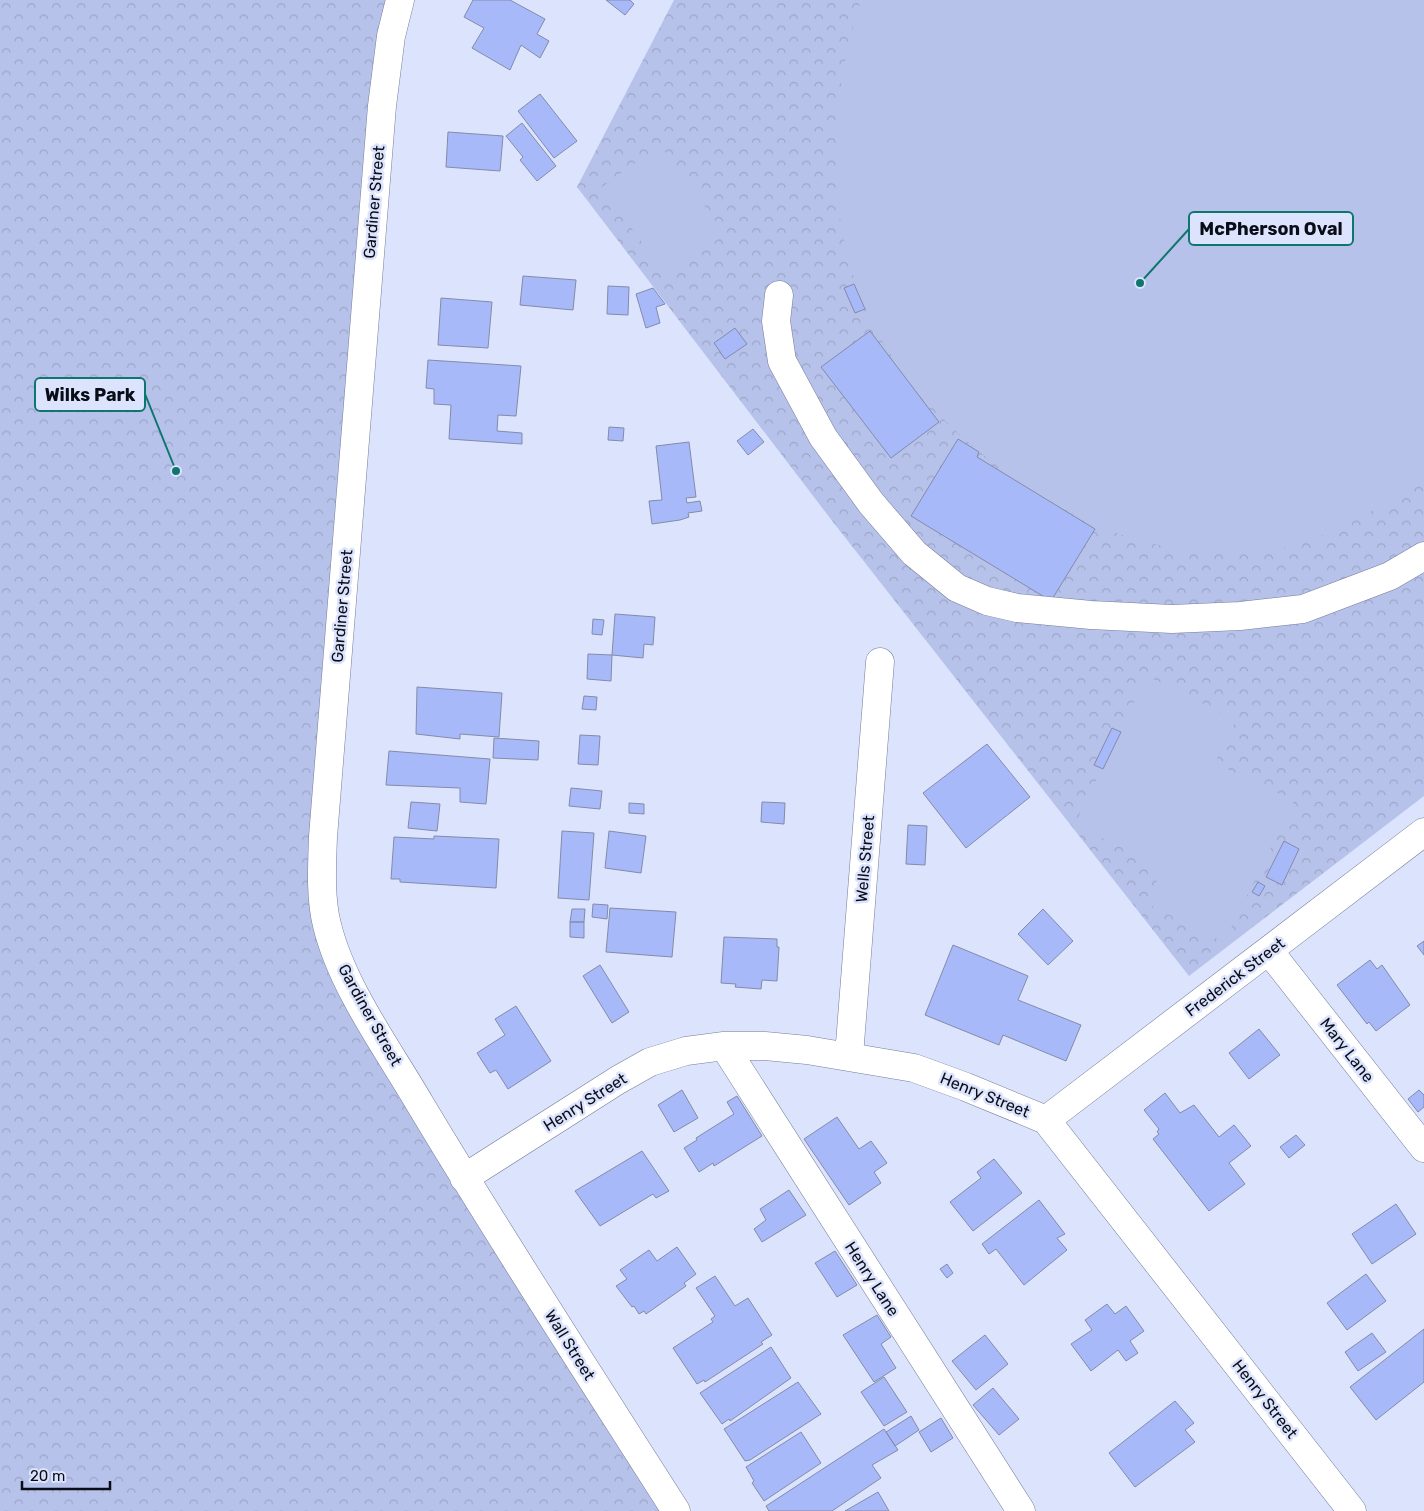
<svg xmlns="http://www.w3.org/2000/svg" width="1424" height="1511" viewBox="0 0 1424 1511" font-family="Rubik,sans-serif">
	<defs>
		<pattern id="park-crowns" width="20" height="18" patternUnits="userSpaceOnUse" patternTransform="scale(1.25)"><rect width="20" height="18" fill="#b7c2ea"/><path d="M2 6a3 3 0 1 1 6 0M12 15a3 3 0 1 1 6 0" fill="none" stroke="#9ca6c8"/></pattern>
	</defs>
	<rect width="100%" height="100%" fill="#dce3fd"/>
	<path fill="url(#park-crowns)" d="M0,0H400L327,925L676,1511H0Z
		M674,0H1424V796L1189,976L833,522L577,187Z"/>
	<path fill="#b7c2ea" d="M861,0H1415L1424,12V475C1377,511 1320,546 1259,551C1210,556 1154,548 1108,530C1007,488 897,397 859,292C824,198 831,94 861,0Z
		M660,145L725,234L667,277L602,187Z
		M1147,676L1236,720L1215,763L1294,801L1224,942L1146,903L1163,868L1075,824Z"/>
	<path fill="#a8b9fa" stroke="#838ba9" d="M473,0H510L545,19L537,34L549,41L540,58L521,45L510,70L472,48L484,28L464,17Z
		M606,0H630L634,4L625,15Z
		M540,94L577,141L554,158L518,111Z
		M522,123L556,166L537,181L520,160L523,157L506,136Z
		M448,132L503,136L500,171L446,167Z
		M523,276L576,280L573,310L520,305Z
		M854,284L865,309L855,313L844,288Z
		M608,286L629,287L628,315L607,314Z
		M653,288L665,304L656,307L660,323L646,328L636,294Z
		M441,298L492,302L488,348L438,345Z
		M735,328L747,344L725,359L714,343Z
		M870,331L939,422L891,458L821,367Z
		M428,360L521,366L516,416L498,415L497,431L522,433V444L449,439L451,405L434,404V389L426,388Z
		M609,427L624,428L623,441L608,440Z
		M753,429L764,442L748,455L737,441Z
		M958,439L979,452L977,457L1095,529L1051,601L911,516Z
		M689,442L696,497L686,498L687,503L700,501L702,511L688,513L689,517L680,520L652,524L649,501L662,500L656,446Z
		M615,614L655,617L653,645L644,644L643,658L612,655Z
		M593,619L604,620L602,635L592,634Z
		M588,654L612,655L611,681L587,679Z
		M417,687L502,693L499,737L460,734V739L416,734Z
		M584,696L597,697L596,710L582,709Z
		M1112,728L1121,732L1103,769L1094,765Z
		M580,735L600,736L598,765L578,764Z
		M494,738L539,741L538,760L493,758Z
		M987,744L1030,797L966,848L923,793Z
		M389,751L490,759L486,804L460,802V788L386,785Z
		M571,788L602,791L600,809L569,806Z
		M411,802L440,804L437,831L408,828Z
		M762,802L785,803L784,824L761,822Z
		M629,803L644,804V814L629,813Z
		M908,825L927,826L925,865L906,864Z
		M562,831L594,833L589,900L558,898Z
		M609,831L646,836L641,873L605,868Z
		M434,836L499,839L496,888L400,882V879H391L394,837L434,839Z
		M1284,841L1299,849L1282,885L1266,877Z
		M1258,882L1265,886L1259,896L1252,892Z
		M593,904L608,905L607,919L592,917Z
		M610,908L676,912L672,957L606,952Z
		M572,909H585L584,922H570Z
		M1043,909L1073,941L1048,965L1018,934Z
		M570,922H584V938L570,937Z
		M724,937L777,939V947H779L777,981L762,980L761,989L735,987L736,984L721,983Z
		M1424,941V955L1417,946Z
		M953,945L1028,976L1018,1000L1081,1025L1066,1061L1003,1035L999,1045L925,1015Z
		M1370,960L1377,969L1382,965L1410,1005L1376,1031L1369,1022L1367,1024L1337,985Z
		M600,965L629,1012L612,1023L583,976Z
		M516,1006L551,1061L508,1089L496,1070L490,1073L477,1053L505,1035L495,1019Z
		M1259,1029L1280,1055L1249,1079L1229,1053Z
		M682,1090L698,1118L674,1132L658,1105Z
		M1419,1090L1424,1095V1107L1418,1112L1408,1099Z
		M1165,1093L1180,1113L1194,1105L1219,1137L1234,1125L1251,1146L1229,1163L1245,1184L1209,1211L1153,1139L1159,1134L1157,1132L1159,1129L1144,1110Z
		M737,1096L762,1136L714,1166L713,1163L699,1172L684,1148L697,1140L696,1138L734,1114L727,1102Z
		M837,1117L859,1149L871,1141L887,1163L874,1172L881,1183L849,1205L804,1139Z
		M1296,1135L1305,1145L1289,1158L1280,1147Z
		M642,1151L669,1191L656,1198L653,1194L600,1226L575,1191Z
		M994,1159L1022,1193L973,1231L950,1202L981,1178L977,1172Z
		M789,1190L806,1215L762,1242L754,1229L766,1220L760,1209Z
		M1039,1200L1065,1234L1057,1238L1067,1250L1024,1285L996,1249L989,1254L982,1244Z
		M1396,1204L1416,1234L1372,1264L1352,1234Z
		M677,1247L696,1274L684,1283L686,1286L646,1314L644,1311L639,1314L634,1306L632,1307L616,1286L627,1279L620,1270L649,1250L657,1261Z
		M835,1251L857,1285L837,1297L815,1263Z
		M947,1264L953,1273L947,1278L940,1269Z
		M1366,1274L1386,1301L1347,1330L1327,1303Z
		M715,1276L735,1306L748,1298L772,1335L761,1342L763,1344L705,1382L704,1380L697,1384L673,1348L713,1322L711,1319L715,1316L696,1288Z
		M1107,1304L1115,1314L1126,1306L1144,1331L1130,1341L1138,1353L1126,1361L1118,1350L1091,1371L1071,1344L1092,1330L1085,1320Z
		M877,1315L891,1337L881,1344L896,1368L874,1382L843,1335Z
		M1424,1329V1382L1376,1420L1350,1387Z
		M1372,1333L1386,1352L1358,1371L1345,1352Z
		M985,1335L1008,1364L976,1390L952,1361Z
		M771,1347L791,1378L730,1421L729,1419L722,1424L700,1393Z
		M884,1377L907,1412L884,1426L861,1392Z
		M798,1382L821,1414L750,1460L745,1461L724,1429Z
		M993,1388L1019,1419L999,1435L973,1405Z
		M1175,1401L1194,1423L1185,1430L1195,1442L1135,1487L1109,1453Z
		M911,1416L919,1430L895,1446L886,1432Z
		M941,1418L953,1438L931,1452L919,1432Z
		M884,1429L898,1450L872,1465L881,1478L832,1511H769L766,1506Z
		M801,1432L821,1463L764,1501L752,1483L754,1481L746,1467Z
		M878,1492L889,1511H845Z"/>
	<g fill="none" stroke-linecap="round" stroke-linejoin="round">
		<defs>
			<path id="minor" d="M400,0L391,36L382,106L323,837C322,866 320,897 327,925C342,987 388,1049 420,1104C502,1241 590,1376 676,1511
				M779,295L776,321L782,361L823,437L871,503L914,553L957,588L987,601L1017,608L1091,615L1172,619L1240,616L1303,609L1390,576L1424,556
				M1269,951L1424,1148
				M724,1046L1021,1511
				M849,1056L880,662
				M1046,1120L1424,832
				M464,1178L618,1080L650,1062L686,1051L724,1046H765L807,1050L914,1068L966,1087L1046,1120L1352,1511"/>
		</defs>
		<use href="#minor" stroke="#757d9a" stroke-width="29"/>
		<use href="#minor" stroke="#fff" stroke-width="28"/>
	</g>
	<g text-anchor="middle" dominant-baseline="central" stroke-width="5" stroke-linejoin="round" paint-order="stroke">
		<g font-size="16" fill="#0a0d17" stroke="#dce3fd">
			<text transform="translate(374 202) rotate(-85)">Gardiner Street</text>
			<text transform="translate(342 606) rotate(-85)">Gardiner Street</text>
			<text transform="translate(865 859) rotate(-85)">Wells Street</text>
			<text transform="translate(1235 977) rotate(-37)">Frederick Street</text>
			<text transform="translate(370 1015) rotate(61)">Gardiner Street</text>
			<text transform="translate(1347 1050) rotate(52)">Mary Lane</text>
			<text transform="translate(985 1095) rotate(22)">Henry Street</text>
			<text transform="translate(585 1102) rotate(-32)">Henry Street</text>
			<text transform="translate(872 1279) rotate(57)">Henry Lane</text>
			<text transform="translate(570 1345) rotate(58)">Wall Street</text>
			<text transform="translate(1265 1399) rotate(52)">Henry Street</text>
		</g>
	</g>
	<path fill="none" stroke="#0f766e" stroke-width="2" d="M1140 283L1189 229M176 471L145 394"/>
	<g fill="#0f766e" stroke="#dce3fd" stroke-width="2">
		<circle cx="1140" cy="283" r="5"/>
		<circle cx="176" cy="471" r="5"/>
	</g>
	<g fill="#dce3fd" stroke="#0f766e" stroke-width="2">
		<rect x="1189" y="212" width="164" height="33" rx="5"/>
		<rect x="35" y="378" width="110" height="33" rx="5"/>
	</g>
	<g font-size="18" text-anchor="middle" font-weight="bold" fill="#0a0d17">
		<text x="1271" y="235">McPherson Oval</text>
		<text x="90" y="401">Wilks Park</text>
	</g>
	<path d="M22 1481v8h88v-8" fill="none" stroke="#0a0d17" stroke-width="2.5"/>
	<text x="30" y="1481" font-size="15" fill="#0a0d17" stroke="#dce3fd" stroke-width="4" paint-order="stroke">20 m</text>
</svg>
